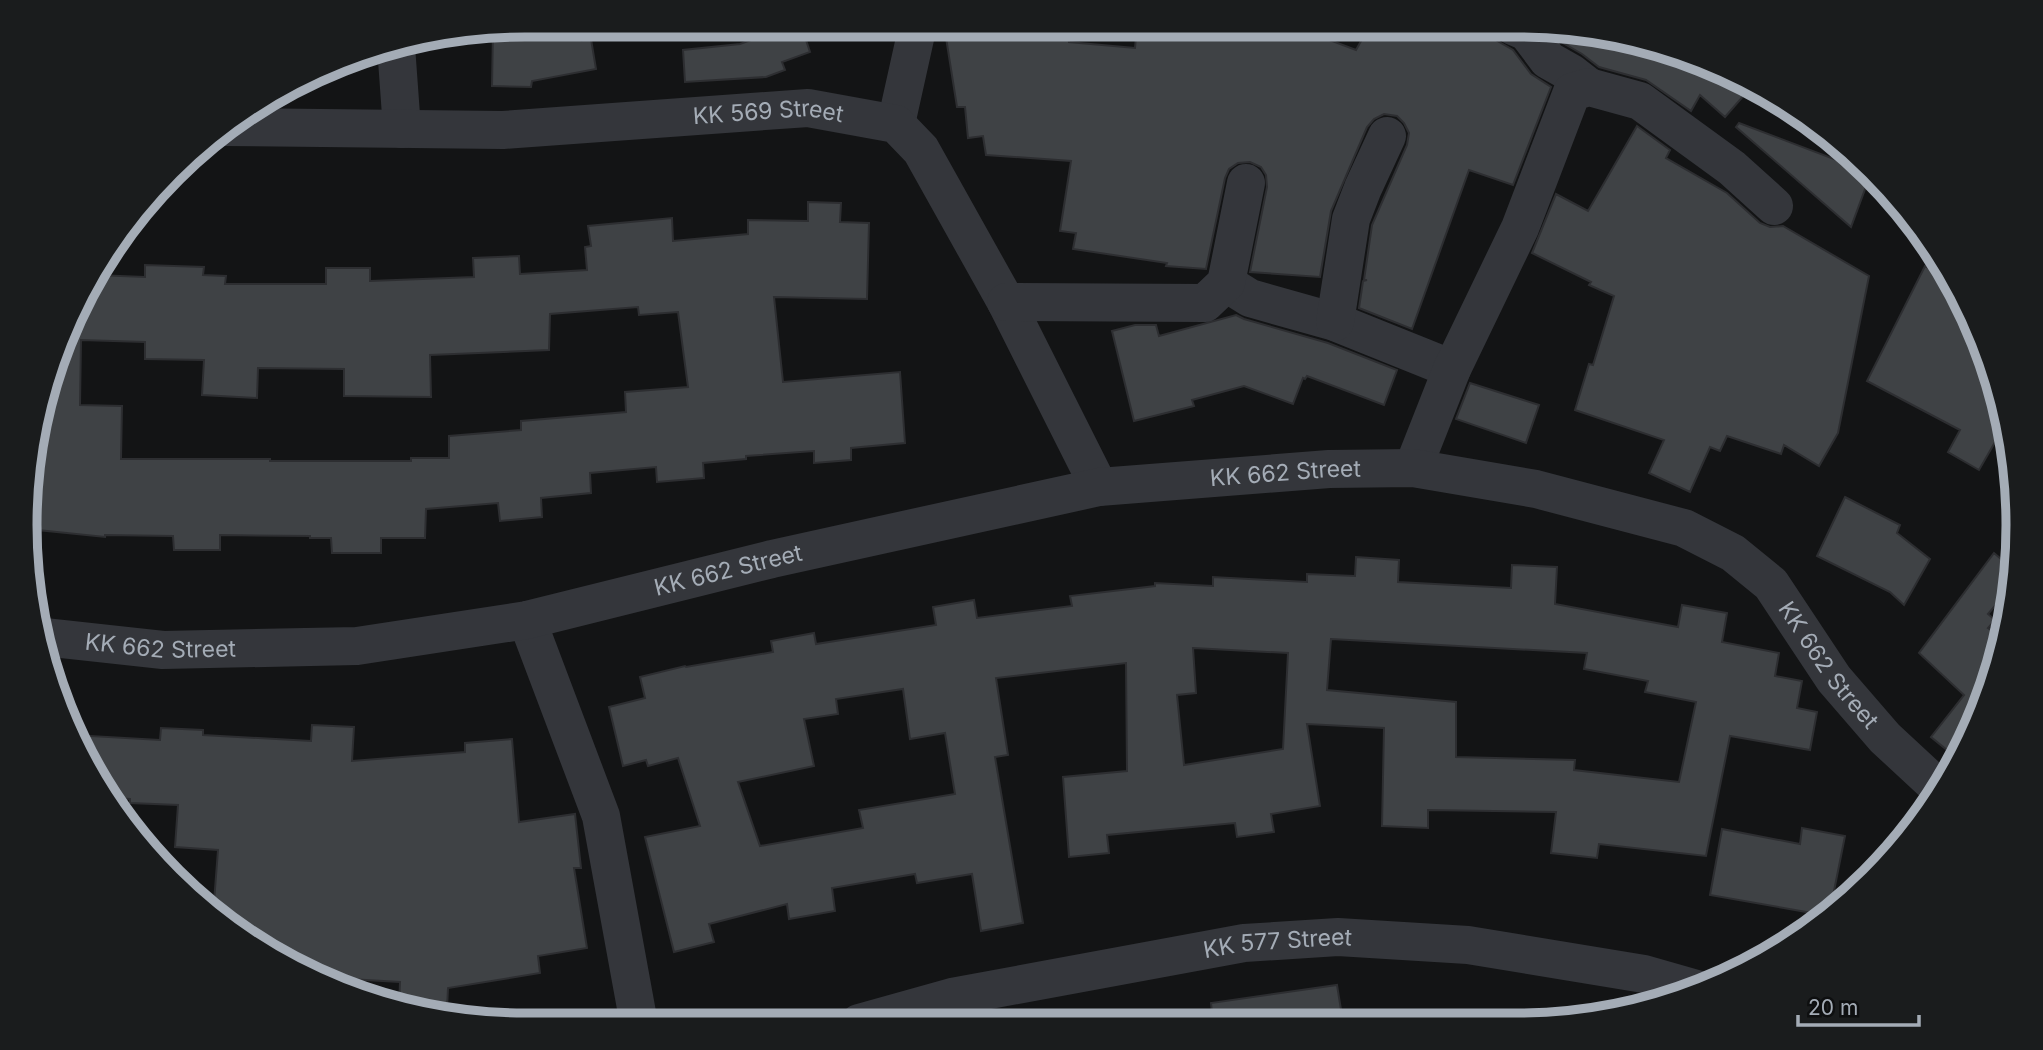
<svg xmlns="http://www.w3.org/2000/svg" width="2043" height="1050" viewBox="0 0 2043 1050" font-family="Inter,sans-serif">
	<rect width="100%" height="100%" fill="#131415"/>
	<path fill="#3f4245" stroke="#2d2e31" stroke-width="2" fill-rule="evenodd" d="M525,24L583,25L582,40L591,39L596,69L532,81L531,87L492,86L493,30Z
		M764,25H801L810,52L782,62L785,70L766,77L685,82L683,50L740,44L762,36Z
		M944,25H1068L1069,42L1135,48L1137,25H1290L1356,50L1370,25H1492L1496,40L1513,50L1531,74L1551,87L1513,185L1469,170L1412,329L1359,308L1363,281L1367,280H1364L1372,225L1407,145L1409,133L1404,123L1397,116L1384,114L1374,119L1367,127L1331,211L1320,277L1250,272L1267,187L1266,175L1261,167L1250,162L1238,163L1229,169L1225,178L1206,269L1166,266L1167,263L1073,249L1076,233L1060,231L1071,161L986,155L983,136L968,138L965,107H957Z
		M1550,26L1642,41L1740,76L1753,85L1725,117L1700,95L1691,111L1646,80L1599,67L1582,54L1563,43Z
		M1739,123L1871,173L1851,227L1736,127Z
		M1637,126L1670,150L1666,158L1727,193L1760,223L1770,227L1783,226L1869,276L1838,433L1819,466L1784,445L1781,454L1727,436L1720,451L1710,447L1690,492L1649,473L1664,440L1575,410L1589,364L1593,365L1614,296L1589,285L1591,282L1532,253L1556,194L1588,211Z
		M808,202L841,203L840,222L869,223L867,299L774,297L783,382L900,372L905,443L851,448V460L814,463V451L746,456V459L703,463L704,478L657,482L656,467L590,473L591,493L541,498L542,517L500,521L498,503L426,509L425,538H381V553H332L331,538H310V536L220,535V550H174L173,536L105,535V537L28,529L41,396L96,275L145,277V265L204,267L203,275L226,276L225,284H326V268H370V281L474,277L473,258L519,256L520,274L587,270L585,247L591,246L588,226L672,218L673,241L748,234V220L808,221ZM638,307L639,315L678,312L688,387L625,392L626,412L521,421V430L449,436V458H411V461H270V459H121L122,406L80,405L81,340L145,342V359L204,360L202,395L257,398L258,368L344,369V396L431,397L430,355L549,350L550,314Z
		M1925,266L1954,281L1992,365L2006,423L1979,470L1948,452L1960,430L1867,381Z
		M1236,315L1244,319L1328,343L1397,370L1384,405L1307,376L1305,379L1303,378L1293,404L1244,386L1192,400L1194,406L1134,421L1112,331L1135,325H1156L1159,336Z
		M1470,383L1539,405L1526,443L1456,419Z
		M1845,497L1900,525L1897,533L1930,559L1904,605L1890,592L1817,556Z
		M1994,553L2015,571L2013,585L1988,614L1995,620L1988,628L2004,639L2001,655L1967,747L1958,759L1931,737L1964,695L1919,653Z
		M1356,557L1399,560L1398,582L1511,588L1512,565L1557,567L1555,604L1678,627L1682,605L1727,613L1722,642L1779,653L1775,676L1802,681L1797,708L1817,712L1810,750L1730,736L1706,856L1599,844L1597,858L1551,853L1556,812L1428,810V828L1382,826L1384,728L1307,724L1320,806L1271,814L1274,832L1237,837L1235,823L1107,835L1109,853L1069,857L1063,777L1127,771L1126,663L996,678L1008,755L995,757L1023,923L981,931L972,874L917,883L915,874L832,888L835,911L789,919L787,904L709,924L714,942L674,952L645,837L700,826L678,758L648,766L646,760L623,766L609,707L645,698L640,677L685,666L686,667L773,652L771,641L814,633L816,644L936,625L933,607L974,600L977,618L1072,606L1070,596L1155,586V583L1213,586V577L1307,582V574L1355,576ZM1331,639L1587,653L1584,669L1648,681L1645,692L1696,702L1679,782L1574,770L1575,760L1456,757V702L1327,690ZM1193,648L1288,653L1283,749L1184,765L1177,695L1196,693ZM903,689L910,739L945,733L955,794L859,810L863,828L760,846L738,782L814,766L804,719L838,714L836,699Z
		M312,725L354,727L352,761L465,752V743L512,739L519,822L575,814L581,868H574L587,948L538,956L540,973L448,988L447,1009L399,1007L400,982L313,977L303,974L221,922L213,915L218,850L175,847L178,805L130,803V799L113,798L74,735L160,740L161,728L203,730V735L311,741Z
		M1802,828L1845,836L1829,916L1710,895L1722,829L1800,844Z
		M1337,985L1343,1022H1213L1211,1003Z"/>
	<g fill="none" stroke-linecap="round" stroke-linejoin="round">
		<g stroke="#34363b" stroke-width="38">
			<path d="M1513,26L1527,32L1548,60L1571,73L1589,87"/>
			<path d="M396,46L402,129"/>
			<path d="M896,124L918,25"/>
			<path id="s1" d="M223,127L503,130L808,108L896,124L921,150L1006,302L1099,487"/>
			<path d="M1226,283L1250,298L1335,322L1452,369"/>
			<path d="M1006,302L1205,303L1226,283L1246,183"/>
			<path d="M1335,322L1351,219L1363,188L1387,136"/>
			<path d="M1413,468L1452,369L1520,228L1572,92L1589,87L1640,101L1732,168L1774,206"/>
			<path d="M527,620L601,816L639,1024"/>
			<path id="s2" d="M44,637L163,650L357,646L527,620L772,559L1099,487L1329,469L1413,468L1536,489L1684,528L1733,553L1771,584L1834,679L1885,738L1939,788"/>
			<path id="s3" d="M859,1023L952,997L1244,943L1338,937L1468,945L1644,974L1700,990"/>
		</g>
	</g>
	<g text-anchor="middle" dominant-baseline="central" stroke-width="5" stroke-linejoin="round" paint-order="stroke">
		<g font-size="23" fill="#a4acb6" stroke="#0e0f10">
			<text stroke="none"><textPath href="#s1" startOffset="546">KK 569 Street</textPath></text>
			<text stroke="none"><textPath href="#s2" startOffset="1260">KK 662 Street</textPath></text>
			<text stroke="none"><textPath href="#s2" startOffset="693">KK 662 Street</textPath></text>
			<text stroke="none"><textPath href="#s2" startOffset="117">KK 662 Street</textPath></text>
			<text stroke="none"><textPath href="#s2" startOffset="1869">KK 662 Street</textPath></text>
			<text stroke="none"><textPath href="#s3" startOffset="427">KK 577 Street</textPath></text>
		</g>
	</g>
	<path d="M0 0H2043V1050H0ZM525 37H1518A488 488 0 0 1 2006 525V525A488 488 0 0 1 1518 1013H525A488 488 0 0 1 37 525V525A488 488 0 0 1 525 37Z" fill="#1a1c1d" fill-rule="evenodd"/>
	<path fill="none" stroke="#a4acb6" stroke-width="9" d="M525 37H1518A488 488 0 0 1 2006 525V525A488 488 0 0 1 1518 1013H525A488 488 0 0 1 37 525V525A488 488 0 0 1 525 37Z"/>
	<path d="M1798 1015v10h121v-10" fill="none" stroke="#a4acb6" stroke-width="3.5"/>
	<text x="1808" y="1015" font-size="21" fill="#a4acb6" stroke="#0e0f10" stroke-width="5" paint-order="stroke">20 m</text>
</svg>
